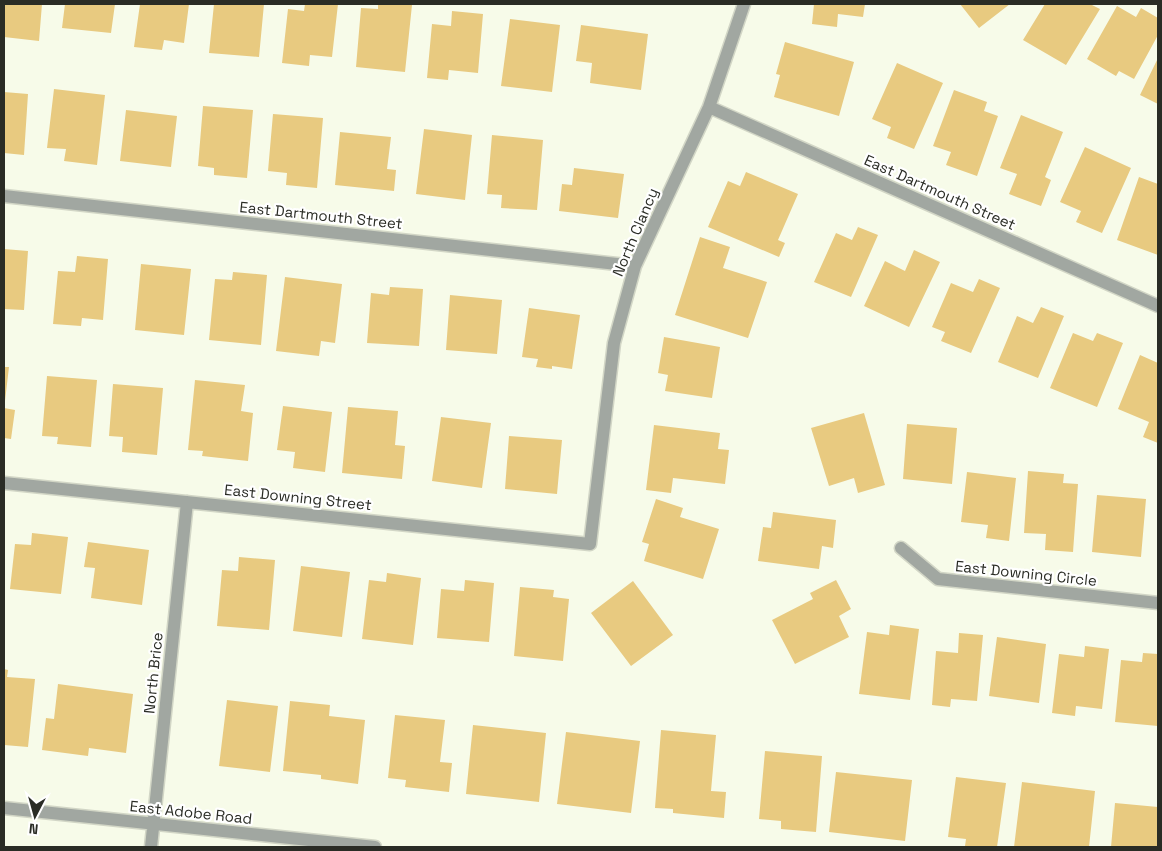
<svg xmlns="http://www.w3.org/2000/svg" width="1162" height="851" viewBox="0 0 1162 851" font-family="'Space Grotesk',sans-serif">
	<rect width="100%" height="100%" fill="#f7fbe9"/>
	<path fill="#e8ca80" d="M4,4H42L39,41L4,37Z
		M65,4H115L111,33L62,28Z
		M140,4H189L184,43L164,40L162,50L134,47Z
		M214,4H264L259,57L209,53Z
		M305,4H338L332,57L310,55L309,66L282,63L288,9L304,11Z
		M378,4L412,5L405,72L356,67L361,8L378,9Z
		M814,4H865L863,17L838,14L837,27L812,24Z
		M960,4H1010L979,28Z
		M1045,4H1090L1100,9L1066,65L1023,40Z
		M1117,6L1136,17L1141,8L1158,18V35L1134,79L1119,71L1116,76L1087,59Z
		M452,11L483,14L478,73L449,70L448,80L427,78L432,24L451,26Z
		M510,19L560,25L552,92L501,86Z
		M581,25L648,34L641,90L590,83L592,63L576,61Z
		M785,42L854,62L839,116L774,97L780,75L776,74Z
		M1158,58V104L1140,95Z
		M897,63L943,83L914,149L887,138L891,127L872,119Z
		M54,89L105,95L97,165L64,161L66,149L47,148Z
		M954,90L987,102L984,111L998,116L977,176L946,165L951,152L933,146Z
		M4,92L28,94L24,155L4,153Z
		M203,106L253,110L247,178L214,175V168L198,166Z
		M126,110L177,116L171,167L120,161Z
		M273,114L323,118L317,188L286,185L287,173L268,171Z
		M1021,115L1063,132L1045,177L1051,180L1041,206L1009,194L1017,174L1000,168Z
		M424,129L472,135L465,200L416,194Z
		M340,132L391,137L387,169L396,170L394,191L335,185Z
		M492,135L543,140L537,210L501,208L502,195L487,194Z
		M1085,147L1131,168L1102,233L1076,222L1081,211L1060,202Z
		M574,168L624,174L618,218L559,211L562,184L572,185Z
		M746,172L798,194L778,240L785,243L779,257L708,227L728,181L740,186Z
		M1139,177L1158,184V255L1117,240Z
		M858,227L878,235L851,297L814,282L836,233L852,240Z
		M700,237L730,247L723,268L767,282L748,338L675,315Z
		M4,249L28,251L24,310L4,309Z
		M914,250L940,262L909,327L864,306L885,261L905,271Z
		M77,256L108,259L103,320L82,318L81,326L53,324L58,271L75,272Z
		M141,264L191,269L184,335L135,330Z
		M233,272L267,275L261,345L209,340L215,279L232,280Z
		M285,277L342,284L335,343L321,341L319,356L276,351Z
		M979,279L1000,288L971,353L941,341L945,332L932,327L951,283L973,292Z
		M390,287L423,289L419,346L367,343L371,293L389,295Z
		M450,295L502,300L497,354L446,350Z
		M1041,307L1064,316L1038,378L998,362L1017,316L1033,323Z
		M529,308L580,315L572,369L552,366V369L536,367L538,359L522,357Z
		M1073,333L1093,341L1097,333L1123,343L1097,407L1050,388Z
		M664,337L720,347L712,398L665,391L668,375L658,373Z
		M1140,355L1158,363V443L1143,437L1149,422L1118,409Z
		M4,367H9L5,401H4Z
		M47,376L97,380L91,447L57,444L58,437L42,436Z
		M195,380L245,385L241,411L253,413L248,461L202,456L203,451L188,450Z
		M113,384L163,388L157,455L122,452L123,437L109,436Z
		M283,406L332,412L325,472L293,468L295,452L277,450Z
		M348,407L398,411L395,445L405,446L402,479L342,473Z
		M4,408L15,410L11,439L4,438Z
		M864,413L885,485L858,493L854,478L829,486L811,428Z
		M441,417L491,423L482,488L432,481Z
		M907,424L957,428L952,484L903,479Z
		M654,425L720,433L718,449L729,450L725,484L673,478L671,493L646,490Z
		M509,436L562,440L557,494L505,489Z
		M1028,471L1064,474L1063,483L1078,484L1073,552L1045,550L1046,534L1024,533Z
		M967,472L1016,478L1009,541L986,538L988,525L961,522Z
		M1097,495L1146,499L1141,557L1092,552Z
		M656,499L683,508L680,517L719,529L703,579L644,561L649,544L642,542Z
		M773,512L836,520L833,548L822,546L819,569L758,561L763,527L771,528Z
		M32,533L68,537L61,594L10,589L15,544L31,545Z
		M88,542L149,550L142,605L91,598L95,568L84,567Z
		M239,557L275,560L269,630L217,626L222,570L238,571Z
		M301,566L350,572L342,637L293,631Z
		M387,573L421,578L413,645L362,639L369,580L386,582Z
		M465,580L494,583L489,642L437,638L441,589L464,591Z
		M836,580L851,609L839,616L849,637L795,664L772,620L813,599L810,593Z
		M633,581L673,635L631,666L591,613Z
		M520,587L554,590L553,597L569,599L563,661L514,656Z
		M890,625L919,629L910,700L859,694L867,632L889,635Z
		M959,633L983,635L977,701L951,699L950,707L932,705L936,651L958,653Z
		M997,637L1046,644L1039,703L989,696Z
		M1085,646L1109,649L1102,709L1076,706L1075,716L1052,713L1059,654L1084,657Z
		M1143,653L1158,654V726L1115,722L1121,660L1142,662Z
		M4,669L8,670L7,677L35,679L28,747L4,745Z
		M58,684L133,694L126,753L89,748L88,756L42,750L46,718L54,719Z
		M227,700L278,706L270,772L219,766Z
		M290,701L330,705L329,716L365,720L358,784L321,779V775L283,771Z
		M395,715L445,720L440,762L452,763L449,792L405,787L406,780L388,778Z
		M473,725L546,733L539,802L466,794Z
		M661,730L716,735L711,791L726,792L724,818L673,813V809L655,808Z
		M566,732L640,741L631,813L557,804Z
		M765,751L822,756L816,832L781,829V821L759,819Z
		M836,772L912,780L905,841L829,832Z
		M956,777L1006,783L997,847L965,846L966,839L948,837Z
		M1022,782L1095,791L1089,847H1014Z
		M1115,803L1158,807V847H1111Z"/>
	<g fill="none" stroke-linecap="round" stroke-linejoin="round">
		<defs>
			<path id="minor" d="M709,107L1158,306
				M4,196L635,266
				M4,483L590,544L614,343L635,266L709,107L744,4
				M901,548L938,579L1158,603
				M4,808L375,847
				M151,847L187,502"/>
		</defs>
		<use href="#minor" stroke="#d2d6c6" stroke-width="15"/>
		<use href="#minor" stroke="#a1a7a1" stroke-width="12"/>
	</g>
	<g text-anchor="middle" dominant-baseline="central" stroke-width="4.5" stroke-linejoin="round" paint-order="stroke">
		<g font-size="15" fill="#2a2c25" stroke="#fff">
			<text transform="translate(940 192) rotate(24)">East Dartmouth Street</text>
			<text transform="translate(321 215) rotate(6)">East Dartmouth Street</text>
			<text transform="translate(635 232) rotate(-67)">North Clancy</text>
			<text transform="translate(298 497) rotate(6)">East Downing Street</text>
			<text transform="translate(1026 573) rotate(6)">East Downing Circle</text>
			<text transform="translate(153 673) rotate(-84)">North Brice</text>
			<text transform="translate(191 812) rotate(6)">East Adobe Road</text>
		</g>
	</g>
	<rect width="1162" height="851" fill="none" stroke="#2a2c25" stroke-width="10"/>
	<g transform="translate(35 816) rotate(186)" stroke="#ffffff" stroke-width="4" paint-order="stroke">
	<path d="M0-4L9 19L0 12L-9 19Z" fill="#2a2c25"/>
	<text y="-8" font-size="14" font-weight="bold" text-anchor="middle" fill="#2a2c25">N</text>
	</g>
</svg>
